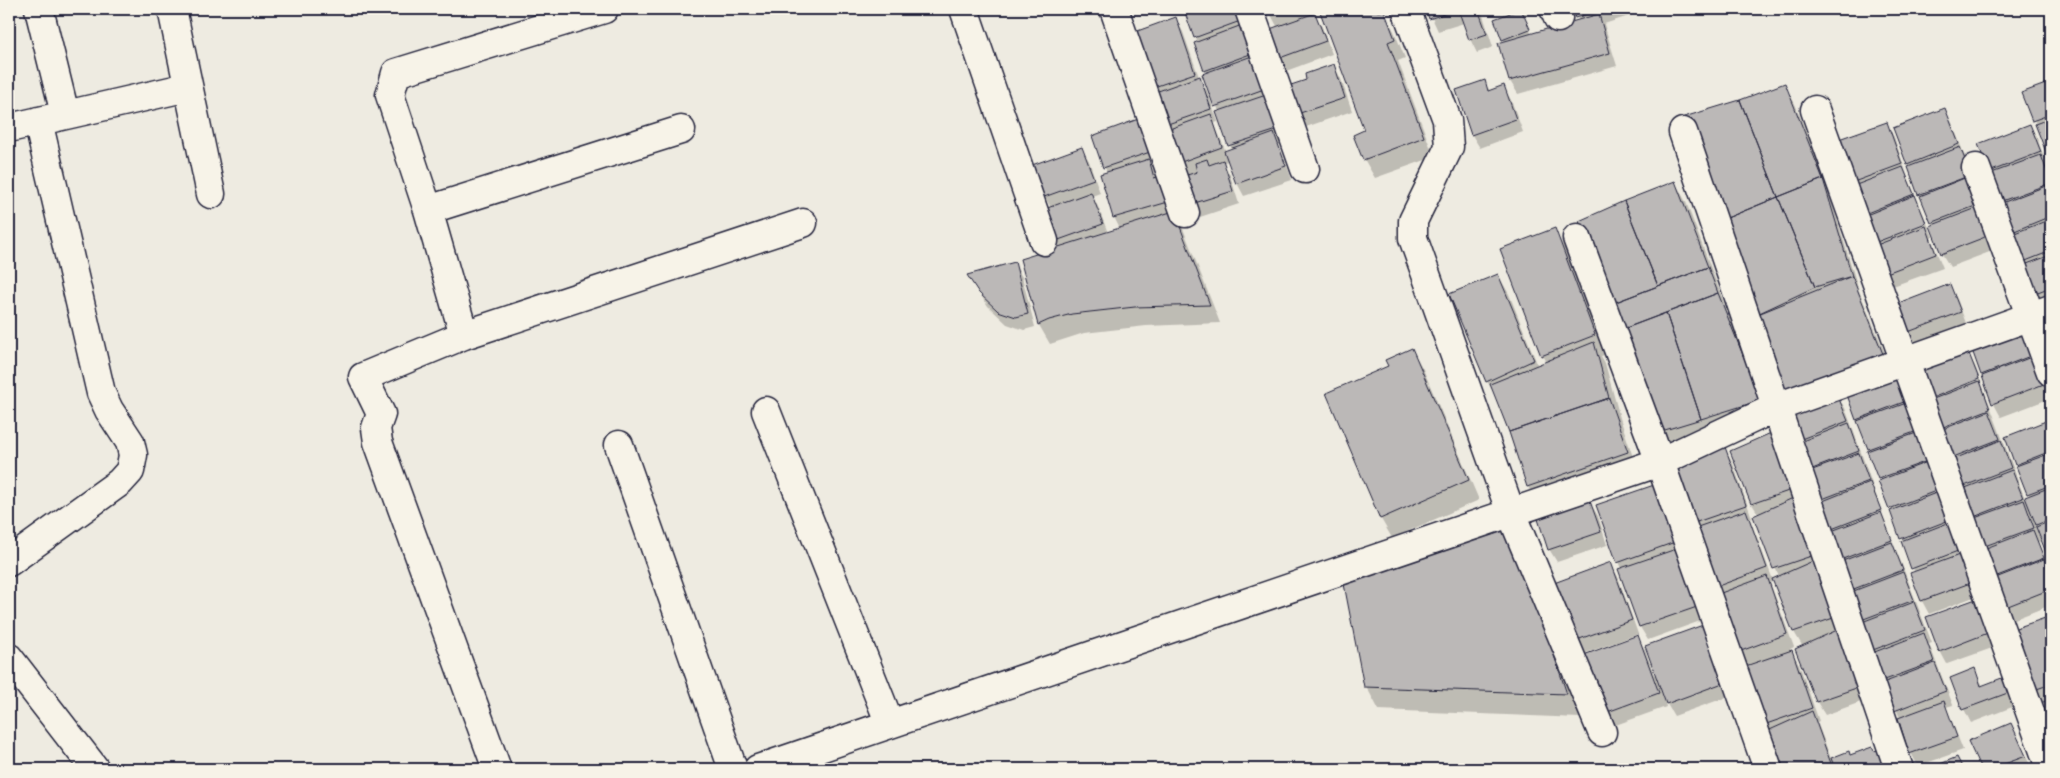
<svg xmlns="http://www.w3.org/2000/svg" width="2060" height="778" viewBox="0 0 2060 778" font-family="'Playpen Sans',sans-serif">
	<rect width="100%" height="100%" fill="#eeebe1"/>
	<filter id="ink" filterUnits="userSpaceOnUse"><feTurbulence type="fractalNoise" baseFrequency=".02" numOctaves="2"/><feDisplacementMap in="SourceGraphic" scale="10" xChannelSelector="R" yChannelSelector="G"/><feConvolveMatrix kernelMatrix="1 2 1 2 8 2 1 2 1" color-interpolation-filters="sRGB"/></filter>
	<g filter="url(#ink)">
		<path fill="#0003" fill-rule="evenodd" d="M1192,9H1240L1284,143L1279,145L1292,180L1244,196L1237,183L1229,160L1223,163L1230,175L1239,204L1194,219L1152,88L1176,19L1183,32L1199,77L1207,91L1218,122L1214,123L1226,152L1232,150L1196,44L1198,43L1186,11Z
			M1268,9H1379L1381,12L1383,11L1394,31L1405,58L1398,61L1434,157L1375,178L1364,159L1366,131L1321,11L1314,13L1322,27L1332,54L1286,71L1278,58V28Z
			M1428,9H1481L1493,47L1477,53L1470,39L1464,23L1438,31Z
			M1489,9H1498L1490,12Z
			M1516,9H1541L1523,16L1532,35L1579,21L1574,9H1631L1632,15L1604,24L1617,66L1518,94L1510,81L1505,42L1495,20L1517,11Z
			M1333,65L1341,79L1352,111L1303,128L1295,115L1308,80Z
			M1484,82L1490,91L1503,87L1511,100L1523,132L1480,148L1472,135L1457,91Z
			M2051,83V167L2047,155L2049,154L2023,94Z
			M1784,84L1795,104L1833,199H1831L1859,291L1894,375L1898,374L1979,595L1929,614L1922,601L1915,573L1847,392L1837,396L1845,408L1856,438L1886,524L1932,643L1929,644L1953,705L1946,707L1963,750L1918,766L1911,753L1900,718L1884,681L1876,653L1863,619L1754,315L1741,101Z
			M1945,110L1952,123L2000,248L1950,267L1942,254L1932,226H1934L1908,164Z
			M1141,120L1160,164L1152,167L1184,231L1220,323L1146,326L1084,333L1050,344L1039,325L1021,260L1058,248L1055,242L1051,208L1045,197L1034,165L1081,148L1089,161L1100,193L1092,196L1098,207L1108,233L1120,229L1114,217L1107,173L1093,137Z
			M1886,123L1894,137L1908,178L1933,237L1931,238L1943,268L1893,286L1885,273L1852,183Z
			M2030,125L2037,138L2051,178V303L2044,305L2036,292L1990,171Z
			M1675,182L1686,202L1726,308L1771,419L1667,452L1581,222Z
			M1554,229L1565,249L1605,355L1601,356L1605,363L1620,418L1638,472L1539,506L1528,487L1496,397L1487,381L1498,275L1509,294L1538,366L1546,363L1542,355Z
			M1014,263L1022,277L1035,327L1024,330L1007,324L988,306L976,288Z
			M1949,286L1957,299L1967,326L1917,345L1909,332L1899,305Z
			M2051,319V338L2045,322Z
			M2022,328L2051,398L2001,417L1994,404L1983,374Z
			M1412,350L1423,369L1479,500L1392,538L1381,519L1327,394L1389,367Z
			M1968,353L1975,366L2025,499L2030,497L2006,437L2051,420V560L2043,540L2038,542L2051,574V605L2012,620L1928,399Z
			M1779,430L1872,698L1825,715L1817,702L1797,650L1803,647L1794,632L1775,581L1770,583L1794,647L1790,649L1799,664L1819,721L1817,722L1831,759L1849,753L1851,756L1890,769H1778L1690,525L1724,448L1732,461L1752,518L1759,515L1752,504L1732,452ZM1755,517L1779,577L1773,580L1750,519Z
			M1653,486L1703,620L1648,640L1640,627L1620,570L1622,569L1598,506Z
			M1590,503L1598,516L1607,545L1557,562L1549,549L1576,507Z
			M1523,549L1580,718L1379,710L1366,686Z
			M1611,564L1618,577L1638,634L1583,654L1575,641Z
			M1975,600L1995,647L1947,664L1940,651Z
			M2051,617V750L2012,631Z
			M1702,626L1730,696L1674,716L1664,699L1666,707L1610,727L1603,714L1638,637L1645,650L1654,675Z
			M1974,670L1983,686L2007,677L2020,704L1971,723L1964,709L1952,678Z
			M2011,725L2032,769H1982L1970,742Z"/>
		<path fill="#bbb8b7" stroke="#22223b" d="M1188,9H1238L1243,20L1194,38L1184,10Z
			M1267,9H1284L1269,14Z
			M1319,9H1377L1378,12L1384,10L1395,39L1388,42L1424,137L1363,160L1353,135L1364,130Z
			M1426,9H1478L1487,34L1469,40L1458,9L1429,19Z
			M1521,9L1530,29L1502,40L1494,19Z
			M1572,9H1603L1575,18Z
			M1315,13L1326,41L1277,59L1267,30Z
			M1599,14L1610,53L1509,81L1498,43Z
			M1176,17L1195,73L1151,88L1132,33Z
			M1242,25L1253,53L1204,71L1194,43Z
			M1252,56L1264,89L1214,107L1202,74Z
			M1334,64L1345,98L1294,115L1285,87L1306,80L1305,74Z
			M1200,76L1211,109L1162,126L1150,94Z
			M1485,80L1488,91L1504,85L1516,119L1471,135L1456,90Z
			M2051,82V114L2032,121L2021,93Z
			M1785,83L1823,179L1778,197L1740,100Z
			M1266,95L1277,130L1228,146L1216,112Z
			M1740,100L1778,197L1722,220L1684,117Z
			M1945,108L1959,144L1907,165L1893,128Z
			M1211,114L1222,147L1173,165L1161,132Z
			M1141,118L1153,151L1103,168L1092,136Z
			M2051,118V150L2046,152L2035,124Z
			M1887,122L1902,164L1851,183L1836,140Z
			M2030,124L2041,152L1989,172L1978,144Z
			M1274,133L1286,166L1236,184L1224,151Z
			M1082,147L1094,179L1044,197L1032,165Z
			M1960,147L1971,175L1918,195L1908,167Z
			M2051,152V170L2045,154Z
			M2041,155L2051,183L1999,202L1989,174Z
			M1149,159L1154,178L1167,174L1175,200L1113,218L1100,174Z
			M1207,159L1209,165L1223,160L1233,191L1185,206L1177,178L1197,172L1195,163Z
			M1903,167L1914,194L1862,215L1851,187Z
			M1972,175L1983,203L1931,223L1920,196Z
			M1823,179L1852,276L1815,287L1778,197Z
			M1675,181L1708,267L1658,286L1624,201Z
			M2051,184V216L2012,232L2002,203Z
			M1091,192L1103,224L1053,242L1042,210Z
			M1915,195L1926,223L1874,243L1864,216Z
			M1778,197L1815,287L1753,316L1722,220Z
			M1624,201L1658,286L1608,305L1579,221Z
			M1982,206L1993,234L1941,254L1930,226Z
			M1174,211L1210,305L1135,307L1072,314L1049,320L1038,325L1020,259Z
			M2051,219V251L2023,262L2012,234Z
			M1926,226L1936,254L1884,274L1874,246Z
			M1555,228L1595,335L1541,356L1500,249Z
			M2051,255V287L2035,293L2024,265Z
			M1015,262L1028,314L1016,317L998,311L979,293L967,275Z
			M1708,267L1718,293L1618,331L1608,305Z
			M1498,274L1534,360L1486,382L1449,294Z
			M1852,276L1883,354L1783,393L1753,316Z
			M1950,284L1961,312L1908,332L1898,304Z
			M1718,293L1761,400L1701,419L1666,313Z
			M1666,313L1701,419L1655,433L1618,331Z
			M2022,327L2033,355L1981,375L1971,347Z
			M1594,342L1609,398L1509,432L1490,384Z
			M1412,348L1469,480L1380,519L1326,393L1388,366L1385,360Z
			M1968,351L1979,379L1927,400L1916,371Z
			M2034,356L2044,384L1992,404L1982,376Z
			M1898,372L1909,400L1856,420L1846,392Z
			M1980,381L1990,409L1938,429L1928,401Z
			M1837,394L1848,421L1796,441L1785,413Z
			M1609,398L1628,452L1527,487L1509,432Z
			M1909,402L1920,430L1868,449L1857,421Z
			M1989,411L2000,439L1948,459L1938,431Z
			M2051,419V451L2015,465L2005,437Z
			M1849,423L1859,451L1807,471L1797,443Z
			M1780,429L1800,487L1751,504L1730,451Z
			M1919,432L1930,460L1878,479L1867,451Z
			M2001,440L2011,468L1959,488L1949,461Z
			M1725,447L1746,505L1688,525L1667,468Z
			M1859,453L1869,481L1817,501L1807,472Z
			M2051,453V485L2027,494L2016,466Z
			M1930,461L1941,489L1889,509L1878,481Z
			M2012,470L2023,498L1971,518L1960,490Z
			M1870,482L1881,510L1829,530L1818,503Z
			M1654,485L1675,542L1617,563L1596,505Z
			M2051,487V519L2036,525L2025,497Z
			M1941,491L1952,519L1900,539L1890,511Z
			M1802,494L1823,552L1773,569L1753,516Z
			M2024,500L2034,528L1982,547L1972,519Z
			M1590,501L1601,532L1548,550L1537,516L1575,503L1576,506Z
			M1746,510L1767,568L1710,589L1689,530Z
			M1881,512L1892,540L1840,560L1829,532Z
			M1953,521L1963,549L1911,569L1901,541Z
			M2051,521V553L2047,555L2036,527Z
			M1510,524L1567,694L1364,687L1344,584Z
			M2033,530L2044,558L1992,578L1981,550Z
			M1892,542L1903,570L1851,590L1840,562Z
			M1676,549L1697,607L1639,627L1618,569Z
			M1962,554L1973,582L1921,601L1910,573Z
			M1822,557L1842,615L1793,632L1772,579Z
			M2044,559L2051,578V589L2003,608L1993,579Z
			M1611,562L1632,620L1574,641L1554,583Z
			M1903,572L1914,600L1861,620L1851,592Z
			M1767,576L1787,634L1730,655L1710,597Z
			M1976,599L1988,633L1939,652L1926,617Z
			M1914,602L1925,630L1873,650L1862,622Z
			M2051,616V684L2031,691L2010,630Z
			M1703,625L1723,683L1666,704L1645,646Z
			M1844,627L1865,685L1816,702L1795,649Z
			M1924,633L1934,662L1882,681L1872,653Z
			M1638,635L1659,693L1602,714L1581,656Z
			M1792,650L1812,708L1755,728L1734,670Z
			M1935,663L1946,691L1894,711L1883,683Z
			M1975,668L1981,686L2007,676L2013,691L1962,710L1950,678Z
			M2051,699V753L2033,706Z
			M1944,701L1957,737L1909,754L1898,718Z
			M1812,711L1833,769H1777L1763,733Z
			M2011,723L2026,756L1991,769H1981L1968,741Z
			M1872,747L1874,751L1881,749L1888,769H1835L1831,758L1849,751L1850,755Z
			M1957,757L1963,769H1928Z"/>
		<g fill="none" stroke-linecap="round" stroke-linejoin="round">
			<defs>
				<path id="minor" d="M39,9L65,114
					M172,9L211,194
					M964,9L1044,241
					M1114,9L1185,213
					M1249,9L1305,169
					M1406,9L1447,120L1449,147L1413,221V238L1511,513L1602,732
					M1554,9L1558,18
					M1815,110L2049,765
					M9,128L188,87
					M1683,132L1899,769
					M1976,168L2051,372
					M428,210L681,130
					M1577,238L1660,462L1768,769
					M464,335L428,210L390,95L396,73L604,9
					M766,411L890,724
					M619,445L733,769
					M9,562L120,482L130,471L133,455L130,442L109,410L101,393L38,121
					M9,658L95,769
					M497,769L378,442L376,428L381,414L363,377L464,335L803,223
					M758,769L1660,462L1777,407L2051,309"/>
			</defs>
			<use href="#minor" stroke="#22223b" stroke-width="31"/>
			<use href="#minor" stroke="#f7f3e8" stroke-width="28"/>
		</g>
	</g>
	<rect width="2060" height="778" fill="none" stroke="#f7f3e8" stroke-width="30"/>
	<rect x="15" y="15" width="2030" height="748" fill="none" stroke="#22223b" stroke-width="2" filter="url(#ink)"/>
</svg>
